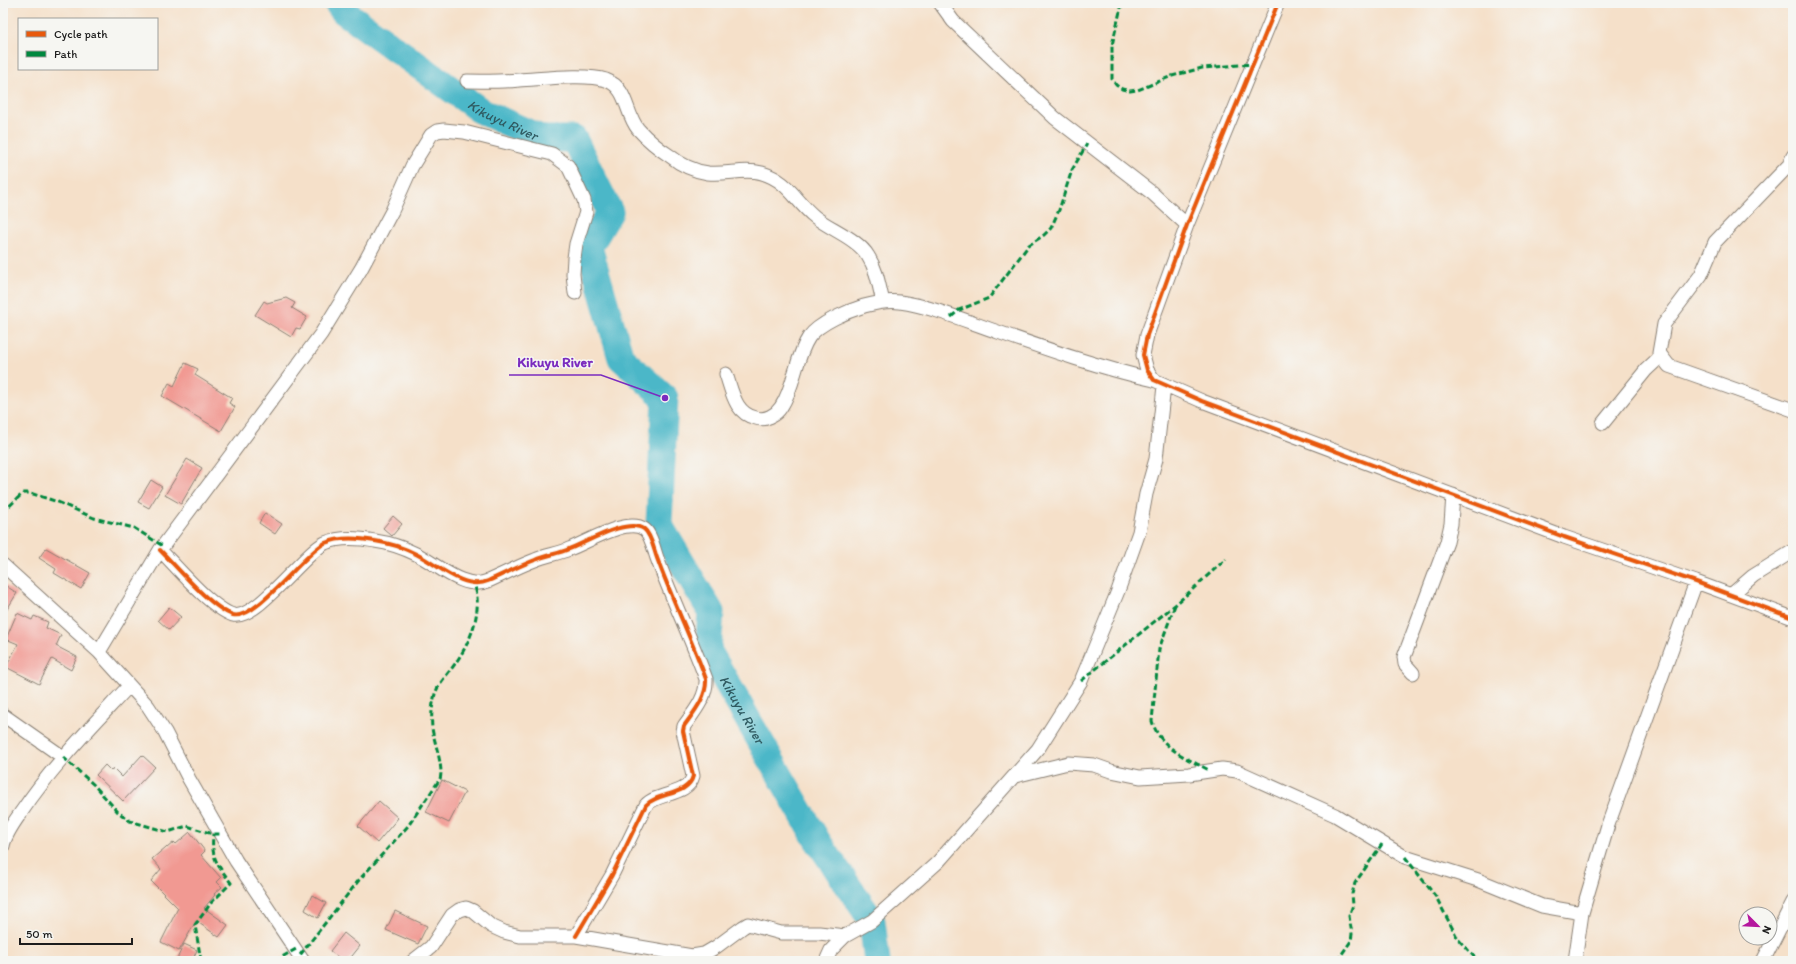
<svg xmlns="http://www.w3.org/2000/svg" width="1796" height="964" viewBox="0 0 1796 964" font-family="Itim,sans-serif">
	<rect width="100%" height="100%" fill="#f6f6f2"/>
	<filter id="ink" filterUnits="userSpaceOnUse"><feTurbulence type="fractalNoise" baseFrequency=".025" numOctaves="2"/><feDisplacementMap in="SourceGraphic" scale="8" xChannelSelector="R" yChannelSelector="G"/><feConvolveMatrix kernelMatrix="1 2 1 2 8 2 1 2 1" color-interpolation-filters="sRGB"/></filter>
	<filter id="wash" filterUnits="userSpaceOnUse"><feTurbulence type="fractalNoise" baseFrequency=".012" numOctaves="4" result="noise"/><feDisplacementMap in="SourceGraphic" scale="16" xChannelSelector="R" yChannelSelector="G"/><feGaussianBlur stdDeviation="0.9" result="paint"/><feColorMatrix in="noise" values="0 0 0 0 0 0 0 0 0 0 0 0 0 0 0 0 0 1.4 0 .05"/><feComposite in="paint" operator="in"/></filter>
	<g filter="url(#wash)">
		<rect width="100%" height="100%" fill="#f5e0c9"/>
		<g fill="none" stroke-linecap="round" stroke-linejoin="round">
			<path stroke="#4cb7c8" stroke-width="27" id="s1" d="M337,3L343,11L481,111L543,139H574L610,212L589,247L621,358L665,398L659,524L711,612L708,650L817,840L872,921L877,961"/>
		</g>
		<g id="blocks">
			<path fill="#f19992" d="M286,298L295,303L292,308L307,317L300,329L296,328L291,337L255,315L264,301L267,303Z
				M185,363L198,369L195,375L232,398L229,403L235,407L221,431L162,396L169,383L174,386Z
				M187,459L202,468L181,504L165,495Z
				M151,480L162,487L149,508L138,502Z
				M265,513L282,524L275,534L259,523Z
				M393,516L402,524L392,536L383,528Z
				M46,548L90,573L81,589L54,573L56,569L39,558Z
				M3,584L17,593L3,616Z
				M169,607L181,617L169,630L158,620Z
				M17,613L32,620L34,616L48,622L46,628L61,635L56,646L77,657L71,670L52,659L39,684L6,667L18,644L6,639Z
				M142,755L155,767L123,801L96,775L105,765L111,771L113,768L122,777Z
				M442,780L465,792L449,823L426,812Z
				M379,801L398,818L377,843L358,826Z
				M190,832L205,851L201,855L221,878L217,882L222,887L214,894L215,895L204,908L228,925L219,937L196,921L179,951L161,942L178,908L151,881L161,869L152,859L166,847L167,848L174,842L176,844Z
				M312,895L326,903L318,918L305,910Z
				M395,911L427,926L418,944L386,930Z
				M344,933L360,946L348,961H343L330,951Z
				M184,944L197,950L192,961H176Z"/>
		</g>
	</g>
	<g filter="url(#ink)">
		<use href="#blocks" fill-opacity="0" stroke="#887e72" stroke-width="1"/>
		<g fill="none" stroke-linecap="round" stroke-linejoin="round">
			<defs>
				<path id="minor" d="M940,3L953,21L1055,118L1152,193L1187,225
					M1278,3L1187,225L1147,335L1143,355L1147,370L1154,380L1202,401L1564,537L1696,582L1793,618
					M467,81C485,81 502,82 519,80C541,79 585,73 606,80C628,88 625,113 638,129C647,139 659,149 670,156C681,165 694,171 708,173C727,175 744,168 762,173C789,181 795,201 815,217C830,229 858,239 868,256C877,270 879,286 883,302
					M1793,156L1789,165L1715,242L1701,275L1664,324L1659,353L1669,366L1793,410
					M726,374C732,391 735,414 756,418C765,421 776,415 781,407C795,386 795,358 809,337C819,323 848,311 864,306C875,303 888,300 900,302C930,306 969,322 998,332C1049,350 1101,368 1154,380
					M1603,423L1646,370L1661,356
					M160,550C177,567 211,608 233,615C256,621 303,554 325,543C341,536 359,538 375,541C389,543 404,548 416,554C437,564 464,591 488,581C504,574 519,566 535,560C546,555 558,554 569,549C586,543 627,517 644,529C651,534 654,550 657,558C672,599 691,638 706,679C707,697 694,712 684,726L683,731L693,776C688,796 658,792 646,805L612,875L576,936
					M3,565L99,652L148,706L165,732L189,779L236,861L303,961
					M1731,595L1753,576L1793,551
					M99,652L160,550L321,334L361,269L392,211L412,166L431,135L437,131L444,130L464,132L552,154L568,166L584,200L586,212L576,244L574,258L573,274L575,293
					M1413,673L1405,664L1404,657L1447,542L1451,524L1453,495
					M3,715L63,757
					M1015,776L1068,763L1094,765L1111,771L1140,777L1189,774L1222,769L1237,771L1335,815L1405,857L1478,880L1542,906L1582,913
					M3,846C5,834 15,821 22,811C53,765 92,726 129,686
					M413,961L431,947L452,915L459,910L466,908L473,911L491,926L504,932L520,936H576L692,956L704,954L716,947L743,927L748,924L781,933H819L845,936
					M826,961L831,950L845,936L872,921L938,862L1038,749L1081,681L1118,591L1139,532L1146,494L1156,459L1164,386
					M1575,961L1582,913L1608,825L1696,582
					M1763,961L1793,902"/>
			</defs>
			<use href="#minor" stroke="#887e72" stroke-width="15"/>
			<use href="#minor" stroke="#fff" stroke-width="13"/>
			<path stroke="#00873e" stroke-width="3" stroke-dasharray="6 3" stroke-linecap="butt" d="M1122,3L1112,45V79L1116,85L1122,89L1130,91L1138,90L1172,76L1202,68L1253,64
				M951,317L959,310L989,298L1029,245L1044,235L1051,228L1059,210L1072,170L1087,144
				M3,512L20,496L24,493H30L58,502L94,518L134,528L163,546
				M1175,605L1159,649L1152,721C1160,748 1186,758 1209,770
				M1081,681L1175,605L1226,559
				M63,757L94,785L118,812L130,821L168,832L187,826L213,834H220
				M1405,857L1436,897L1458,939L1478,961
				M300,955L359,880L408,826L440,779C444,767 434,742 432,728C431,717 432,705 435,694C439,682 450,672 457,661C472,639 483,609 474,583
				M201,961L195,925L211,903L231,883C217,864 211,859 213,834
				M275,961L296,949
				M1337,961L1351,941L1352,934L1349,916L1353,905L1352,894L1355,883L1382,844"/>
			<defs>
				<path id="cycleway" d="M1278,3L1187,225L1147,335L1143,355L1147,370L1154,380L1202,401L1564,537L1696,582L1793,618
					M160,550C177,567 211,608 233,615C256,621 303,554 325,543C341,536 359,538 375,541C389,543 404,548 416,554C437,564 464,591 488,581C504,574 519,566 535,560C546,555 558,554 569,549C586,543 627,517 644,529C651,534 654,550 657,558C672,599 691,638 706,679C707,697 694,712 684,726L683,731L693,776C688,796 658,792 646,805L612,875L576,936"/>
			</defs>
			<use href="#cycleway" stroke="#f6f6f2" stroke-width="6"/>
			<use href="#cycleway" stroke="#e8590c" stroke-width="4"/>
		</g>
	</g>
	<g text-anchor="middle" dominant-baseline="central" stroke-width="3" stroke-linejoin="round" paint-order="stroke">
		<g font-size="14" font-style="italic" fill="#2f5a61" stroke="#f6f6f2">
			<text stroke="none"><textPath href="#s1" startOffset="204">Kikuyu River</textPath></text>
			<text stroke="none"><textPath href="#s1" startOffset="912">Kikuyu River</textPath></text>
		</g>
	</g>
	<path fill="none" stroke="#7b2cbf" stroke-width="1.5" d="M665 398L601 375H509"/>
	<circle fill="#7b2cbf" stroke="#f6f6f2" stroke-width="1.5" cx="665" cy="398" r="4"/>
	<g font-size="14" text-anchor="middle" font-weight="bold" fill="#7b2cbf" stroke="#f6f6f2" stroke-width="3" stroke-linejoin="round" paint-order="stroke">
		<text x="555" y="367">Kikuyu River</text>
	</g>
	<rect width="1796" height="964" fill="none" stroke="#f6f6f2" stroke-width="16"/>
	<rect x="18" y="18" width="140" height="52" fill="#f6f6f2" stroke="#9f9f9c"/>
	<rect x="26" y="31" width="20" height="6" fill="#e8590c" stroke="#9f9f9c"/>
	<text x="54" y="38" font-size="12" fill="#1c1c1c">Cycle path</text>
	<rect x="26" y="51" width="20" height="6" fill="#00873e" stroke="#9f9f9c"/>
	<text x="54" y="58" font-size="12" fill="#1c1c1c">Path</text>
	<g transform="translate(1758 926) rotate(114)"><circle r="19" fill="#f6f6f2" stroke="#9f9f9c"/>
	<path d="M0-3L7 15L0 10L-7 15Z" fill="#b5179e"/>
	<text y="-6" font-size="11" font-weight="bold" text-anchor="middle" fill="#1c1c1c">N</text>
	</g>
	<path d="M20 938v6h112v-6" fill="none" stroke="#1c1c1c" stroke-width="2"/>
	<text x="26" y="938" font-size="12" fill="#1c1c1c" stroke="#f6f6f2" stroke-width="3" paint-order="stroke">50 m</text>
</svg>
